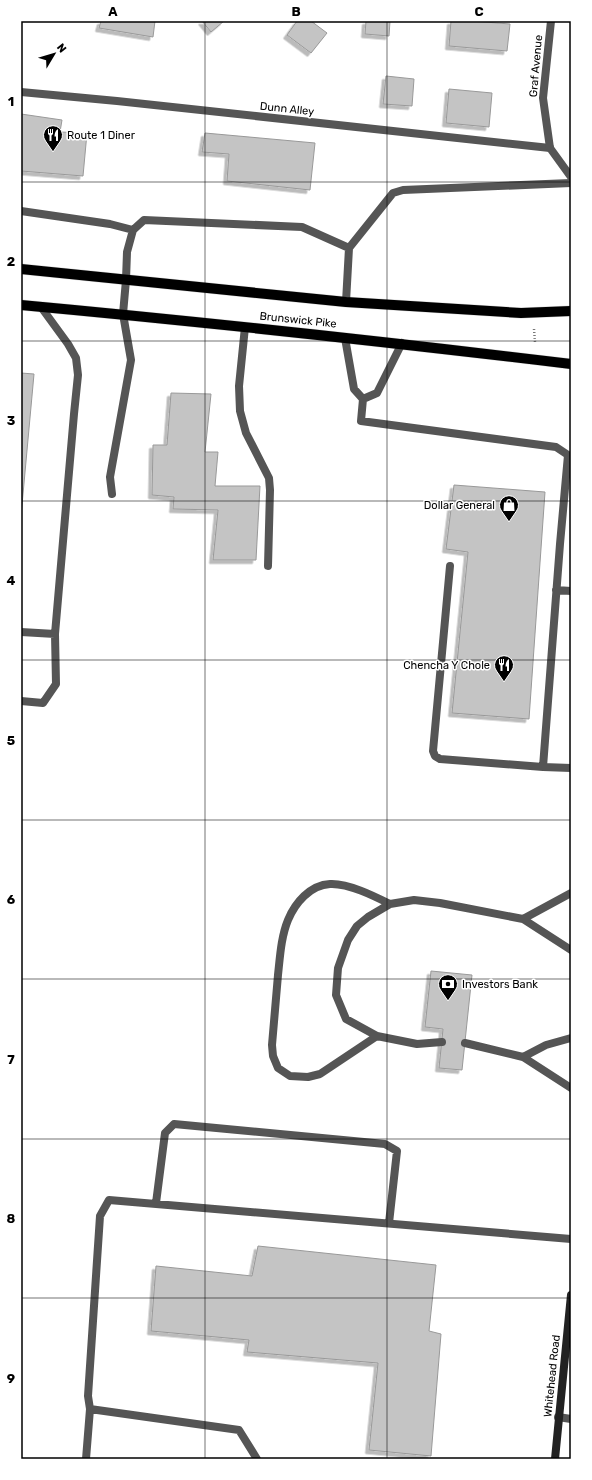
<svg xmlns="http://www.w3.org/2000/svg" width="592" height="1480" viewBox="0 0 592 1480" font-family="Rubik,sans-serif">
	<defs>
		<filter id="shadow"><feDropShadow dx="-3.5" dy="3.5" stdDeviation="0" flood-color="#0004"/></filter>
	</defs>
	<rect width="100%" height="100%" fill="#fff"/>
	<path fill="#c4c4c4" stroke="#999" filter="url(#shadow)" d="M101,21H155L153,37L99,28Z
		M202,21H224L211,32Z
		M297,21H311L327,33L311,53L287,35Z
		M366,21H390L389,36L365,34Z
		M451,21H472L510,24L507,51L449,46Z
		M386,76L414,79L412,106L383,104Z
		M449,89L492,93L489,127L446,123Z
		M21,114L62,120L60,132L87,133L83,176L21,171Z
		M205,133L315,143L310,190L227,181L229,154L202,152Z
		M21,373L34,374L21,516Z
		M171,393L211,394L205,452H218L215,486H260L256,560H213L218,510L173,509L174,497L152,495L153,445H167Z
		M454,485L545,492L529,719L452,713L468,552L446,549Z
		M431,971L472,975L462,1070L439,1068L443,1029L425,1027Z
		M258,1246L436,1265L429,1331L441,1334L431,1456L369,1450L378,1363L247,1352L249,1340L151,1331L156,1266L252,1276Z"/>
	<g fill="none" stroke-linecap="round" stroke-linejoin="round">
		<defs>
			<path id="primary" d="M21,269L346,302L521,313L571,311
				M21,305C205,322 388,342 571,364"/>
		</defs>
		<use href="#primary" stroke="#dbdbdb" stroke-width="11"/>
		<path stroke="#777" stroke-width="2.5" stroke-dasharray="1 2" stroke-linecap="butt" d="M534,329L535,342"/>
		<path stroke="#555" stroke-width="8" d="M21,92L117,101L550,148
			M21,211L110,224L133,230
			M349,248L393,193L403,190L571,183
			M126,280L127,252L133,230L144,220L302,227L349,248L346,302
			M245,327L239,386L240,411L246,433L269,478L270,490L268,566
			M345,338L354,389L363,399L361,421L556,447L568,455L560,544L543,767L571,768
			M363,399L377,393L402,343
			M112,494L110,477L131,360L123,314
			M450,566L433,751L435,756L440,759L543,767
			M556,590L571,591
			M21,632L55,634L74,414L78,375L76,358L68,344L41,307
			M21,701L43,703L56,684L55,634
			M523,919L571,950
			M377,1036L320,1074L308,1077L290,1076L278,1068L273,1056L272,1045C274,1022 276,998 278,975C280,957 281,937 288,920C295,903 310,885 330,884C348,883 374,896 390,904
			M442,1042L417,1044L377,1036L346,1019L336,995L338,968L348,940L357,926L368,917L390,904L414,900L440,903L523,919L571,893
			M465,1043L523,1057L571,1088
			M523,1057L546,1045L571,1038
			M156,1203L165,1133L174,1124L385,1144L397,1151L389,1223
			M558,1417L571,1419
			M86,1459L90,1409
			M257,1459L239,1430L90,1409L88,1396L100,1216L109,1200L571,1239"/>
		<path stroke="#555" stroke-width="8" d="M551,21L543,98L550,148L571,177
			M123,314L126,280"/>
		<path stroke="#222" stroke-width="8" d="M555,1459L571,1295"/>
		<use href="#primary" stroke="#000" stroke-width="10"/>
	</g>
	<path fill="none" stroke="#000" stroke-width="1" stroke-opacity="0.55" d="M205,21V1459M387,21V1459M21,182H571M21,341H571M21,501H571M21,660H571M21,820H571M21,979H571M21,1139H571M21,1298H571"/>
	<defs>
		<symbol id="restaurant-pin" viewBox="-11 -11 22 30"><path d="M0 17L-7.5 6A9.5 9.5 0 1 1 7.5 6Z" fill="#000" stroke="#fff"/><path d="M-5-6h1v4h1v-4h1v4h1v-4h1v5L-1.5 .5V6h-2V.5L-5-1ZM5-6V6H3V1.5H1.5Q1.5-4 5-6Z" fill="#fff"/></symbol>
		<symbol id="shop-pin" viewBox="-11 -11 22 30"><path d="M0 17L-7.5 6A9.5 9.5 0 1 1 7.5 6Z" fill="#000" stroke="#fff"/><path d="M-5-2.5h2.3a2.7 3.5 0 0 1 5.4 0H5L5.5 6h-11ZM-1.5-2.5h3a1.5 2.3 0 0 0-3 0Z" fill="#fff"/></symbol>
		<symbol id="bank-pin" viewBox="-11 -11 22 30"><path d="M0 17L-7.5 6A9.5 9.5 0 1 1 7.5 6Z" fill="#000" stroke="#fff"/><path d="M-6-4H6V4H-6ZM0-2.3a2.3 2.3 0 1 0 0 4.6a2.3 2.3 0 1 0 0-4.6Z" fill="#fff"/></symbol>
	</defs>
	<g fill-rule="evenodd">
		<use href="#restaurant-pin" x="42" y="124" width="22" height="30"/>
		<use href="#shop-pin" x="498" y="494" width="22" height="30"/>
		<use href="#restaurant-pin" x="493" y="654" width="22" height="30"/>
		<use href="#bank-pin" x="437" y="973" width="22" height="30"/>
	</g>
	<g text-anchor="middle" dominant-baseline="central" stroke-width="3" stroke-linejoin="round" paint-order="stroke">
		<g font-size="11" fill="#000" stroke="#fff">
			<text transform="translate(536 66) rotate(-85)">Graf Avenue</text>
			<text transform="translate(287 109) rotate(6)">Dunn Alley</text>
			<text transform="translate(298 320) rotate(6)">Brunswick Pike</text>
			<text transform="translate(552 1376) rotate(-84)">Whitehead Road</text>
		</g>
		<g font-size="11" fill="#000" stroke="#fff" text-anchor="start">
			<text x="67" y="135">Route 1 Diner</text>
			<text x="495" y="505" text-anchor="end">Dollar General</text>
			<text x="490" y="665" text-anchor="end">Chencha Y Chole</text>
			<text x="462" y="984">Investors Bank</text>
		</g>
	</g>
	<rect width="592" height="1480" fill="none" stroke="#ffffff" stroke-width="44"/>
	<g transform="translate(54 54) rotate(52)" stroke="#ffffff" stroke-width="3" paint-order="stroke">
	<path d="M0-3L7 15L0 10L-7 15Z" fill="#000000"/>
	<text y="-6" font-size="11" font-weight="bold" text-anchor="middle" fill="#000000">N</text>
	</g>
	<rect x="22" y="22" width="548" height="1436" fill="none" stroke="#000" stroke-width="1.5"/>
	<g font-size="13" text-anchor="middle" font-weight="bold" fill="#000">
		<text x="113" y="16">A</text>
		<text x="296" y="16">B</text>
		<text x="479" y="16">C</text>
		<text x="11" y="106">1</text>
		<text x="11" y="266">2</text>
		<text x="11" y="425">3</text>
		<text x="11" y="585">4</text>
		<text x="11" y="745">5</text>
		<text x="11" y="904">6</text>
		<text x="11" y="1064">7</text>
		<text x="11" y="1223">8</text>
		<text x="11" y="1383">9</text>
	</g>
</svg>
